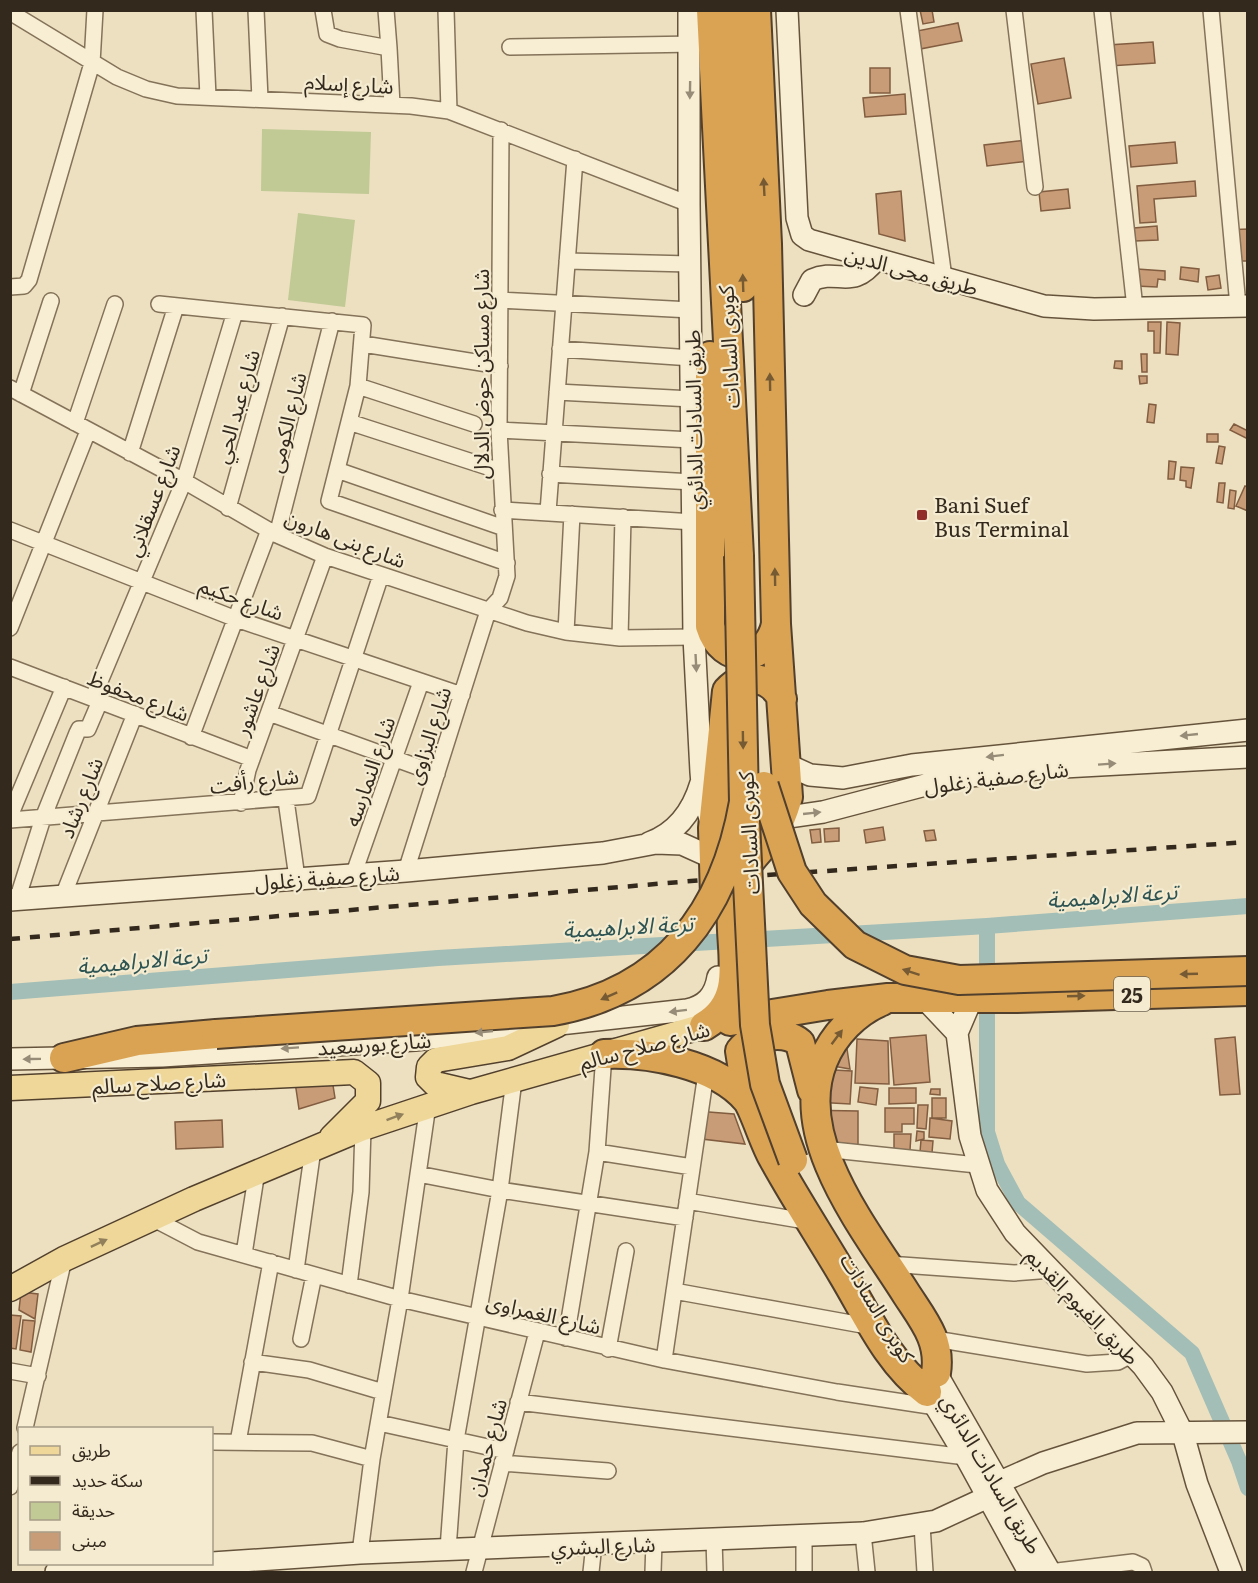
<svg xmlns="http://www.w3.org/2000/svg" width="1258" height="1583" viewBox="0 0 1258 1583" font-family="Literata,'Noto Sans Arabic',serif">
	<rect width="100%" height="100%" fill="#ece0c0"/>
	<path fill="#c1c995" d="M262,129L371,132L369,194L261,191Z
		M298,213L355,220L345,307L288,300Z"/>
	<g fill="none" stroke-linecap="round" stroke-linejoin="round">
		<path stroke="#a3beb7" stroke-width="16" d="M987,926V1132L997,1164L1018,1203L1192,1353L1239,1461L1248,1488
			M10,992L438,958L987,926L1248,906"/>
	</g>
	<path fill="#c99c78" stroke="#825d40" stroke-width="1.5" d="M920,10H932L934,22L923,24Z
		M958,23L962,41L920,49L917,31Z
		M1153,42L1155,63L1109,66L1108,45Z
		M1064,58L1071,98L1038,104L1031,64Z
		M870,68H890V93H870Z
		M905,94L906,114L865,117L863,98Z
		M1027,140L1029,161L987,166L984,145Z
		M1175,142L1177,163L1131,167L1129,146Z
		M1195,181L1196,196L1154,199L1156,222L1140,223L1137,186Z
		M1068,189L1070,208L1041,211L1039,192Z
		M901,191L905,241L879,234L876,194Z
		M1157,226L1158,240L1135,241L1134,228Z
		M1248,229V261H1226L1224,230Z
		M1181,267L1199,269L1198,282L1180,279Z
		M1137,269L1165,271V280L1158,279L1157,287L1136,286Z
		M1219,275L1221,288L1208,290L1206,277Z
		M1148,322H1161L1160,353H1154V331H1148Z
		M1167,322L1180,323L1178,355L1166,354Z
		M1141,354H1147V372H1142Z
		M1115,361H1122V369L1114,368Z
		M1139,376H1147V383L1140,384Z
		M1149,404L1156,405L1154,423L1147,422Z
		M1234,424L1248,431V439L1230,430Z
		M1207,434H1218V442H1207Z
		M1219,446L1225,447L1222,464L1216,463Z
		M1169,461L1176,462L1174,479H1168Z
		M1181,467L1194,468L1191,488L1186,487V481L1180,480Z
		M1219,483H1225L1223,503L1217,502Z
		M1245,486L1248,487V511L1236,506Z
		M1230,490L1236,491L1234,509L1228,508Z
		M883,827L885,840L866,843L864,830Z
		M839,828V841L825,842L824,829Z
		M820,829L821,842L812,843L810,830Z
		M934,830L936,840L926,841L924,831Z
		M926,1035L930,1082L894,1085L890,1038Z
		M1235,1037L1240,1094L1220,1095L1215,1039Z
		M857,1039L888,1041L889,1084L855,1083Z
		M846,1042L850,1069L827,1065Z
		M816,1069L852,1071L850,1104L814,1102Z
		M332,1079L335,1098L299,1109L295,1082Z
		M860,1087L878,1089L876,1105L858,1102Z
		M889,1088H916V1103L889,1104Z
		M931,1089H940V1095L930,1094Z
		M932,1098H946V1118H932Z
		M918,1105H928L926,1129L917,1128Z
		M885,1108H914V1124H902V1132H885Z
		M801,1110L858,1111V1148L811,1146Z
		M696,1111L734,1114L745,1144L693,1138Z
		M930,1118L952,1121L950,1139L929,1137Z
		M222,1120L223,1147L176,1149L175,1122Z
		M917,1131L924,1132V1139L916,1141Z
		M894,1134H911L910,1150H894Z
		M921,1140L933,1141L932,1153L920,1152Z
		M21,1292L38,1294L35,1319L19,1310Z
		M10,1315L21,1316L16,1349L10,1348Z
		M23,1320L35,1321L31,1352L20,1350Z"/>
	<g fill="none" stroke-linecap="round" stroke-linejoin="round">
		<defs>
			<path id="street" d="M204,10L208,97
				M256,10L260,99
				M323,10L327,34L340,39L389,48L392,105
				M386,10L389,48
				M446,10L449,111
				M908,10L944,278
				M1014,10L1035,187
				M1102,10L1135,308
				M1211,10L1238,306
				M10,12L117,77L146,89L177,96L411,106L449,111L689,204
				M510,47L697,44
				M567,261L690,264
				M10,287L24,286L29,280L92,63L95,10
				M499,300L691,310
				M159,304L363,325L358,386L329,501L507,563
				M363,344L500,366
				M560,349L692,358
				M358,386L474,424
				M10,388L184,481L277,535L325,556L527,623L566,632L620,638L694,637
				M557,392L692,399
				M21,394L51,301
				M349,422L500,471
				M75,423L115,304
				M499,430L692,440
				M130,453L176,306
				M337,470L504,528
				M550,474L693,482
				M228,508L282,316
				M502,510L694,522
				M548,512L575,159
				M10,530L236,619L462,695
				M277,535L332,321
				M10,628L88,431
				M566,632L572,514
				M620,638L623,517
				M10,667L252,759
				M93,698L184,481L235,312
				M269,713L437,774
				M191,737L269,530
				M286,800L297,878
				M241,803L248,770L325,556
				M10,816L64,687
				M10,820L308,796L381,575
				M406,871L488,611L500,598L507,576L499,430L501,130
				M354,873L421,682
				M63,896L135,714
				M17,900L43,818L77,733L79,729H88L100,701
				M823,1149L977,1165
				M597,1152L692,1167
				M418,1174L500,1190L685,1218
				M687,1201L811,1222
				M152,1218L198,1242L400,1299L664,1360L837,1392L936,1407
				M244,1254L257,1171
				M888,1264L1014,1273L1052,1270
				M296,1270L313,1149
				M349,1285L361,1192L363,1128
				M674,1291L873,1327
				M566,1338L597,1152L604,1054
				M301,1339L314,1275
				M935,1339L1087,1364L1118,1362L1131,1355
				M608,1349L626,1251
				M664,1360L706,1073
				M252,1362L309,1370L383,1392
				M10,1371L38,1376
				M518,1402L966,1457
				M379,1423L506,1451
				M25,1428L64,1259
				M212,1442L312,1443L372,1459
				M238,1442L271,1262
				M502,1463L608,1471
				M10,1487L20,1452
				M922,1525L925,1572
				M863,1533L867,1572
				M804,1536V1572
				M714,1539L715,1572
				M448,1549L456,1440L500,1190L514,1080
				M360,1553L372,1459L400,1299L428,1105
				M474,1572L537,1332
				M591,1572L594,1544
				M653,1572L654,1542
				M1049,1572L1133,1562L1142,1566L1144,1572"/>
			<path id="secondary" d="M689,10V204L694,637L701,772L703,796L713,828L823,812L952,778L1045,768L1248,757
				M787,10L797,218L802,235L809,240L1044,306L1094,309L1248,306
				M804,295L812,280C839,268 852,291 876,259
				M788,765L810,775L843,778L912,765L1248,730
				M649,843C677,833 693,810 701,783
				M10,900L406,871L603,853L656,843L682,844L713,858
				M923,997L957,1033
				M972,998L957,1033L970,1136L987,1190L1015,1233L1143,1366L1162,1392L1183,1434L1197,1484L1231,1572
				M10,1059L162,1056L415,1040L687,1010C705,1006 715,996 718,977
				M936,1373L1050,1572
				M927,1392L966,1457L1029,1572
				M1000,1482L1043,1463L1137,1433L1248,1432
				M212,1563L360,1553L863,1533L936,1521L988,1497
				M56,1572L203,1564"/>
			<path id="primary" d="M10,1088L354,1072L368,1083V1101L332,1137
				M469,1092L435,1084L428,1077L429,1067L436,1060L508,1048L557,1025
				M10,1289L64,1259L194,1199L363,1128L471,1092L704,1026"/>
			<path id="highway" d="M711,10L739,556
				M733,10L743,287
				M710,356V626C722,666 768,664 776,624
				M715,897L713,828L727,691C744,672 771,676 782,699
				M882,1001C856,1012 834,1034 823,1061C791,1140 867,1231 907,1295C924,1321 941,1341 936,1373
				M730,1021L828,1005L888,998H1017L1248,991
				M704,1026C753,998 725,941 733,896C738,869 756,856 772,835C780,823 784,811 788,797L776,624L767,244L756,10
				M604,1054C648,1052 717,1064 747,1100C754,1109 765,1145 773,1158C795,1198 820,1236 843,1275C867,1315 888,1363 927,1392
				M64,1058L137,1041L216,1034
				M748,1101L740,1051C752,1035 785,1029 800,1043L812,1090"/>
		</defs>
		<use href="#street" stroke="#847259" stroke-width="18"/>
		<use href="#secondary" stroke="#66533c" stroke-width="24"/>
		<use href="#primary" stroke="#52402d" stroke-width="27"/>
		<use href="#highway" stroke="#52402d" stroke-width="32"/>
		<use href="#street" stroke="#f7eed3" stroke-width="15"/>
		<use href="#secondary" stroke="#f7eed3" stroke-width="21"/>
		<use href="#primary" stroke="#eed799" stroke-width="24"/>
		<use href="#highway" stroke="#d9a353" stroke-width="28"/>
		<path stroke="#34291d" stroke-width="4.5" stroke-dasharray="10 10" stroke-linecap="butt" d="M10,939L738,877L1248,842"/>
		<defs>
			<path id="highway-bridge" d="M739,556L744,802L755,1025L765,1084L793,1160
				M764,786L792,872L813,904L855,945L905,970L959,980L1248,971
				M216,1034L553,1011C666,991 725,911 744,802"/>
		</defs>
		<use href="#highway-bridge" stroke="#52402d" stroke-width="32" stroke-linecap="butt"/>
		<use href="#highway-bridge" stroke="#d9a353" stroke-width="28"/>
	</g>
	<defs><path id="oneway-solid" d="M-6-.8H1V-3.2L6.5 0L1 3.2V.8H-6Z" transform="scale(1.5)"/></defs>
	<g fill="#968c78">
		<use href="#oneway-solid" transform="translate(690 90) rotate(91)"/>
		<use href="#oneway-solid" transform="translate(696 663) rotate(87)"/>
		<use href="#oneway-solid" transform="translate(1189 735) rotate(174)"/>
		<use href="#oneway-solid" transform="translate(995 756) rotate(173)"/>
		<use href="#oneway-solid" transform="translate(1107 764) rotate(-4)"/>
		<use href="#oneway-solid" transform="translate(812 813) rotate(-6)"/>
		<use href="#oneway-solid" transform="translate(678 1011) rotate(173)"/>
		<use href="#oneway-solid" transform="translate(484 1032) rotate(174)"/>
		<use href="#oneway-solid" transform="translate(290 1048) rotate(176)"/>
		<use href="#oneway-solid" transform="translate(32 1059) rotate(179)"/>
	</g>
	<g fill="#765a33">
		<use href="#oneway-solid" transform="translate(764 187) rotate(-93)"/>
		<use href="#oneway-solid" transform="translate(743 283) rotate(-92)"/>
		<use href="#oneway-solid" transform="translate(770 382) rotate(-91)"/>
		<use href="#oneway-solid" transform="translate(775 577) rotate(-91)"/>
		<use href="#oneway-solid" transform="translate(743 740) rotate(89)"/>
		<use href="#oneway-solid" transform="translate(911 972) rotate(-162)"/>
		<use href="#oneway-solid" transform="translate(1189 974) rotate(178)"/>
		<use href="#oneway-solid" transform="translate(609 996) rotate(156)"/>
		<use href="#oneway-solid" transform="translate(1076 996) rotate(-2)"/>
		<use href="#oneway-solid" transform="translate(837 1037) rotate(-53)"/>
	</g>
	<g fill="#91805b">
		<use href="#oneway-solid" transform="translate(395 1117) rotate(-20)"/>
		<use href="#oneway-solid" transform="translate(99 1243) rotate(-25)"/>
	</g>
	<rect fill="#912e2b" stroke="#f4ebd0" stroke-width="2" x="916" y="509" width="12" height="12" rx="3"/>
	<g text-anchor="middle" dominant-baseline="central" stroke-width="4.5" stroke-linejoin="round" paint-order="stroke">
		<rect fill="#f4ebd0" stroke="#6e6353" stroke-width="1.5" x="1114" y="977" width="36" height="34" rx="4.5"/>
		<g font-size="20" font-weight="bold" fill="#34291d">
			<text x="1132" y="994">25</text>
		</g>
		<g font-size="21" fill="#34291d" stroke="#f4ebd0">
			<text transform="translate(349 82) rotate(3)">شارع إسلام</text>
			<text transform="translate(912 269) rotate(15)">طريق محى الدين</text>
			<text transform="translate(727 347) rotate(-93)">كوبرى السادات</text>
			<text transform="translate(479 374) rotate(-90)">شارع مساكن حوض الدلال</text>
			<text transform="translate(235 406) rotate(-74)">شارع عبد الحي</text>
			<text transform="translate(692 420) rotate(-91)">طريق السادات الدائري</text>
			<text transform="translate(285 422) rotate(-76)">شارع الكومى</text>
			<text transform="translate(151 500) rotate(-69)">شارع عسقلاني</text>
			<text transform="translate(346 537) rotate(21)">شارع بنى هارون</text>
			<text transform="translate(242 597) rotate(20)">شارع حكيم</text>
			<text transform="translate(255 689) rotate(-70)">شارع عاشور</text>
			<text transform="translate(139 694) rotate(21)">شارع محفوظ</text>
			<text transform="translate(427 735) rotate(-72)">شارع البزاوى</text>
			<text transform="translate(368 771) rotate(-71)">شارع النمارسه</text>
			<text transform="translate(996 776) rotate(-7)">شارع صفية زغلول</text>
			<text transform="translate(254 779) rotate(-7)">شارع رأفت</text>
			<text transform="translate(79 797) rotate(-68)">شارع رشاد</text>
			<text transform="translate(747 833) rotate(-93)">كوبرى السادات</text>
			<text transform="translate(327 876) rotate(-4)">شارع صفية زغلول</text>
			<text transform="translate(374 1042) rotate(-4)">شارع بورسعيد</text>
			<text transform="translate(644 1044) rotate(-15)">شارع صلاح سالم</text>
			<text transform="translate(159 1081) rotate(-3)">شارع صلاح سالم</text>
			<text transform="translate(1084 1305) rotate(46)">طريق الفيوم القديم</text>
			<text transform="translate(879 1307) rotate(59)">كوبرى السادات</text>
			<text transform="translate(544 1312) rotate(13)">شارع الغمراوى</text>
			<text transform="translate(485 1447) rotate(-75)">شارع حمدان</text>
			<text transform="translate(993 1473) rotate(60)">طريق السادات الدائري</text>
			<text transform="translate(603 1544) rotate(-2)">شارع البشري</text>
		</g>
		<g font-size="21" fill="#34291d" stroke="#f4ebd0" text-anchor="start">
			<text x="934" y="503">Bani Suef<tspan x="934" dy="24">Bus Terminal</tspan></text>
		</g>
		<g font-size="22" font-style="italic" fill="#2d5453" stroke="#f4ebd0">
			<text transform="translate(1112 894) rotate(-4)">ترعة الابراهيمية</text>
			<text transform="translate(628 925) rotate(-3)">ترعة الابراهيمية</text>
			<text transform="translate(142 959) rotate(-5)">ترعة الابراهيمية</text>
		</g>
	</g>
	<rect width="1258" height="1583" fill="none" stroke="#34291d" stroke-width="24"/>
	<rect x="18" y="1427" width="195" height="138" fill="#f4ebd0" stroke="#a79d88" stroke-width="1.5"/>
	<rect x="30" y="1446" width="30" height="9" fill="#eed799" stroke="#a79d88" stroke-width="1.5"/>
	<text x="72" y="1457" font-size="18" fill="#34291d">طريق</text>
	<rect x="30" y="1476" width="30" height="9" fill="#34291d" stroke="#a79d88" stroke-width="1.5"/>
	<text x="72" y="1487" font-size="18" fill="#34291d">سكة حديد</text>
	<rect x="30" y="1502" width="30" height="18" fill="#c1c995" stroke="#a79d88" stroke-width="1.5"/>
	<text x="72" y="1517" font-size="18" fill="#34291d">حديقة</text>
	<rect x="30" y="1532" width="30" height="18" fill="#c99c78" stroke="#a79d88" stroke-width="1.5"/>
	<text x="72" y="1547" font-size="18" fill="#34291d">مبنى</text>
</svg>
